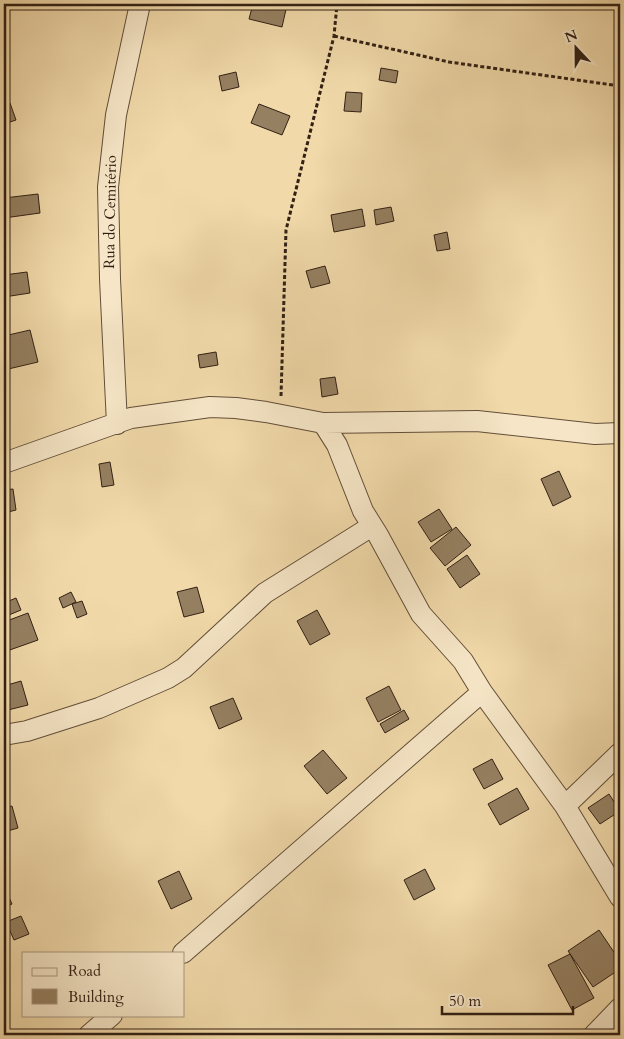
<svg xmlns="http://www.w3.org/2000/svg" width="624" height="1039" viewBox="0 0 624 1039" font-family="Cardo,serif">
	<rect width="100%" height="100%" fill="#f1d9a9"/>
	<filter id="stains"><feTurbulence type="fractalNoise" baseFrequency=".004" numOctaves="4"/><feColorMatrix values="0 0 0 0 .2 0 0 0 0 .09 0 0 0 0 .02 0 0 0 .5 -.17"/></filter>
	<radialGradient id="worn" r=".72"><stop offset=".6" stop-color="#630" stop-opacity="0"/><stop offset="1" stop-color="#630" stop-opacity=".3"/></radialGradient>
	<path fill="#958061" stroke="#322014" d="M253,4L287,5L282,27L249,19Z
		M381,68L398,71L396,83L379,80Z
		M236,72L239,87L222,91L219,76Z
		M346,92L362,93L361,112L344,111Z
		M10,103L16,120L4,124V105Z
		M259,104L290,116L282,135L251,123Z
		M38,194L40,213L4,218V198Z
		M391,207L394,221L376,225L374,210Z
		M362,209L365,226L334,232L331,215Z
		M447,232L450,249L437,251L434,235Z
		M325,266L330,283L311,288L306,271Z
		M27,272L30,293L4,297V275Z
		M30,330L38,362L4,370V336Z
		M216,352L218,365L200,368L198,355Z
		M335,377L338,394L322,397L320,379Z
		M110,462L114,485L102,487L99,464Z
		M559,471L571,497L553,506L541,479Z
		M13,489L16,510L4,513V490Z
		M439,509L452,529L431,542L418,522Z
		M456,527L471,545L445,566L430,548Z
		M467,555L480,574L460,588L447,569Z
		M197,587L204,612L184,617L177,592Z
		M71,592L76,602L63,608L59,598Z
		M16,598L21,610L4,617V603Z
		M82,601L87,614L77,618L72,604Z
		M317,610L330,634L310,645L297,621Z
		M28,613L38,640L4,652V622Z
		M21,681L28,705L4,711V686Z
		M389,686L401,710L378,722L366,698Z
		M233,698L242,719L219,729L210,707Z
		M404,710L409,719L385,733L380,724Z
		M323,750L347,778L327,794L304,766Z
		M492,759L503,779L484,789L473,769Z
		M517,788L529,809L500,825L488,804Z
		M609,794L620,811L600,824L588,808Z
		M12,806L18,828L4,832V808Z
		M425,869L435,889L414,900L404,880Z
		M179,871L192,899L171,909L158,881Z
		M4,886L12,904L4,908Z
		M21,916L29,934L14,940L6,922Z
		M599,930L620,961V969L593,987L568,951Z
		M570,954L594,998L572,1010L548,965Z"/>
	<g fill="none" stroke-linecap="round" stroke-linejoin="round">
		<defs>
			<path id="minor" d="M323,423L337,445L363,511L378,535L421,614L463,661L482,692L565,806L620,897
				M117,424L110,279L108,187L116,115L140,4
				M4,463L131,418L210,407L236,408L266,412L323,423L477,421L595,434L620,433
				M4,735L27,731L99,708L168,678L184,668L265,593L372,526
				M565,806L620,753
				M183,953L482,692
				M89,1035L112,1015
				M594,1035L620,1008"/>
		</defs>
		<use href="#minor" stroke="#624e39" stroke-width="22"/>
		<path stroke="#322014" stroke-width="3" stroke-dasharray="4 2.5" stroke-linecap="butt" d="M334,36L449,62L620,86
			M281,396L286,230L334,36L337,4"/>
		<use href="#minor" stroke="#f6e6c7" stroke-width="20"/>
	</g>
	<g text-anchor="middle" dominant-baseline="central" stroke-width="5" stroke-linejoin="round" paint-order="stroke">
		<g font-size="15" fill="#322014" stroke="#f6e6c7">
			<text transform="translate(110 212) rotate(-89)">Rua do Cemitério</text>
		</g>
	</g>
	<rect width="624" height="1039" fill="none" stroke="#f1d9a9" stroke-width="20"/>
	<rect x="5" y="5" width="614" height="1029" fill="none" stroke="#322014" stroke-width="2.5"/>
	<rect x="10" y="10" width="604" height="1019" fill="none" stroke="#322014"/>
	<rect x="22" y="952" width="162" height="65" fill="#f6e6c7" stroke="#a8977f"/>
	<rect x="32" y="968" width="25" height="8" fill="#f6e6c7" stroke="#a8977f"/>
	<text x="68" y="976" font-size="15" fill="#322014">Road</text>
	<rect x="32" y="989" width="25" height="15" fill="#958061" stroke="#a8977f"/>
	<text x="68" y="1002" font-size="15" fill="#322014">Building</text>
	<g transform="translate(576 48) rotate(338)" stroke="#f6e6c7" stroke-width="4" paint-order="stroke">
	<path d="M0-4L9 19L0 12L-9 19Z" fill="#322014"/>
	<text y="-8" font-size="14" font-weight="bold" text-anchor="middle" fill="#322014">N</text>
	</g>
	<path d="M442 1006v8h131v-8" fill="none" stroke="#322014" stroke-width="2.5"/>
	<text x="449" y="1006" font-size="15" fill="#322014" stroke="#f6e6c7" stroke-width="4" paint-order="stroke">50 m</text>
	<rect width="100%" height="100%" filter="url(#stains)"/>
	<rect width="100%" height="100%" fill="url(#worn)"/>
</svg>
